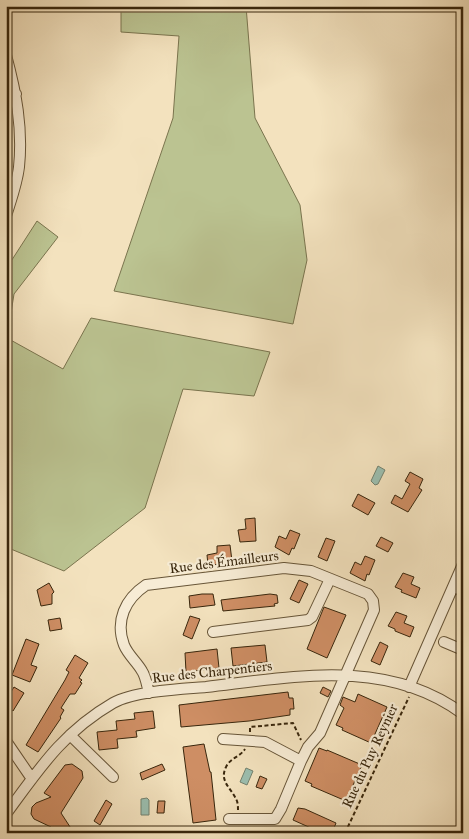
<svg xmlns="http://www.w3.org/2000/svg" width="469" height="839" viewBox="0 0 469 839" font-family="'IM FELL Great Primer',serif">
	<rect width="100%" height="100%" fill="#f3e2be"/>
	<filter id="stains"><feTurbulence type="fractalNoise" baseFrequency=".004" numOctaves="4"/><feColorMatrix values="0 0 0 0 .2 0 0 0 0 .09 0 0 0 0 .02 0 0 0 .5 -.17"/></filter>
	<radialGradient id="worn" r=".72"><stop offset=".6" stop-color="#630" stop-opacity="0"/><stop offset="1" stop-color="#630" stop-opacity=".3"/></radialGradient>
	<path fill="#bbc391" stroke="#7a744e" d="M121,6H246L255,118L300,205L307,260L293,324L114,291L173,118L179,36L121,32Z
		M37,221L58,237L14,294L7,338L63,369L91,318L270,352L254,396L183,389L145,508L64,571L6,547V269Z"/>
	<path fill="#9bbeaf" stroke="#73816e" d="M378,466L385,470L378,484L375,485L371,481Z
		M246,768L253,771L247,785L240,782Z
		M147,798L149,800V815H141V799Z"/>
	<path fill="#ce8e64" stroke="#38260c" d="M410,472L423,479L419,488L422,490L408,512L391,503L395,495L402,499L410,484L405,481Z
		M358,494L375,503L368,515L352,506Z
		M255,518L256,541L240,542L238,530L246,529L245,519Z
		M290,530L300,534L294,549L292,548L289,555L275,547L279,536L286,539Z
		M381,537L393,543L388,552L376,546Z
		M326,538L335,541L327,561L318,557Z
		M230,545L232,561L224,562V564L208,565L207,555L217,553V546Z
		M365,556L375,560L369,575L367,574L365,581L350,573L355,562L361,565Z
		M403,573L414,577L411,584L420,588L416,598L401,592L402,590L395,587Z
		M299,580L308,584L299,603L290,599Z
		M49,583L54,592L52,594V604L41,606L37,590Z
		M202,594H213L215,605L190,608L189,596Z
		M270,594L277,595L278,603L274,604L275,606L223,611L221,600Z
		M324,607L346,615L327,658L307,649Z
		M396,612L407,616L404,623L414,627L410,637L395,631V629L388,626Z
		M190,616L200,619L192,639L183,635Z
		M60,618L62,629L50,631L48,620Z
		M26,639L39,644L31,665L37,667L30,682L12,675Z
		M380,642L388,646L380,665L371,661Z
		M265,645L267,662L233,666L231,648Z
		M217,649L219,668L186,672L185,653Z
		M75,655L88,663L79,678L82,680L80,682L82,683L75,694H70L61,708L64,710L60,717L61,718L38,752L26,745L65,680L69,672L66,670Z
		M14,687L24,693L13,711L6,706V700Z
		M323,687L331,691L328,697L320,693Z
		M288,692L289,698H293L294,709H290V715L249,721L181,727L179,705Z
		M358,694L387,707L371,743L342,730L343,728L336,725L344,708L340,705L343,697L355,702Z
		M153,711L155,728L136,731L137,737L117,739L118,748L99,750L97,732L117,730L116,721L135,719L134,713Z
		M204,744L210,772H211L216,820L193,823L183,747Z
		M319,748L327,751V750L362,765L346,801L311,786L312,784L305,781Z
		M72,764L82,771L83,778L61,813L74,833H42L51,827L34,819L31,814L32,807L36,803L51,797L44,793L65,765Z
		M162,764L165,770L142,780L140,773Z
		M260,776L267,779L262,789L256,787Z
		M106,800L112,804L100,825L94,821Z
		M158,801H165L164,813H157Z
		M298,808L305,809L336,823L332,833H322L293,820Z"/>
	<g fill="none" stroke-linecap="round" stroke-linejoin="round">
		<defs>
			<path id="minor" d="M6,55C16,92 23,128 19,167C17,184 11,200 6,216
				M6,93L16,94
				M460,590L463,592
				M213,632L308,620L312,617L330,579
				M444,642L463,650
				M409,687L463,564
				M149,693C147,686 146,677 142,671C137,662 128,655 124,645C115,621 125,599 146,585L284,568L311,571L368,594L373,601L374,610L320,733L308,747L301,761L265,742L223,739
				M70,735L113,777
				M6,741L32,779
				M6,814C39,769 63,732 113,703C134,691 181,689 206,687C293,677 387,657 463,714
				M229,819H275L281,809L301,761"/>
		</defs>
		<use href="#minor" stroke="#675538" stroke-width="12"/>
		<path stroke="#38260c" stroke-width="2" stroke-dasharray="4 2.5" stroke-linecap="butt" d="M250,732V727L293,723L301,740
			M238,810C238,807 238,802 236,799C231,788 219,781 226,767C230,758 240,757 245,749
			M345,833L409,697"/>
		<use href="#minor" stroke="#f7ecd5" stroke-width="10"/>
	</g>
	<g text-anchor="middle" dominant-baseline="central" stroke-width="4.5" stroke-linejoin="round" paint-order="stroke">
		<g font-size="14" fill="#38260c" stroke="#f7ecd5">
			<text transform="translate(224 562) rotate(-7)">Rue des Émailleurs</text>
			<text transform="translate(212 672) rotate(-6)">Rue des Charpentiers</text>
			<text transform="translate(370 756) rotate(-65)">Rue du Puy Reynier</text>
		</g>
	</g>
	<rect width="469" height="839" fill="none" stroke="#f3e2be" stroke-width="25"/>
	<rect x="8" y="8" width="454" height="824" fill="none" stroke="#38260c" stroke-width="2.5"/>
	<rect x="12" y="12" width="444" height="814" fill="none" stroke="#38260c"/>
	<rect width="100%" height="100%" filter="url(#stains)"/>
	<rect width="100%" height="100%" fill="url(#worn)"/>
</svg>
